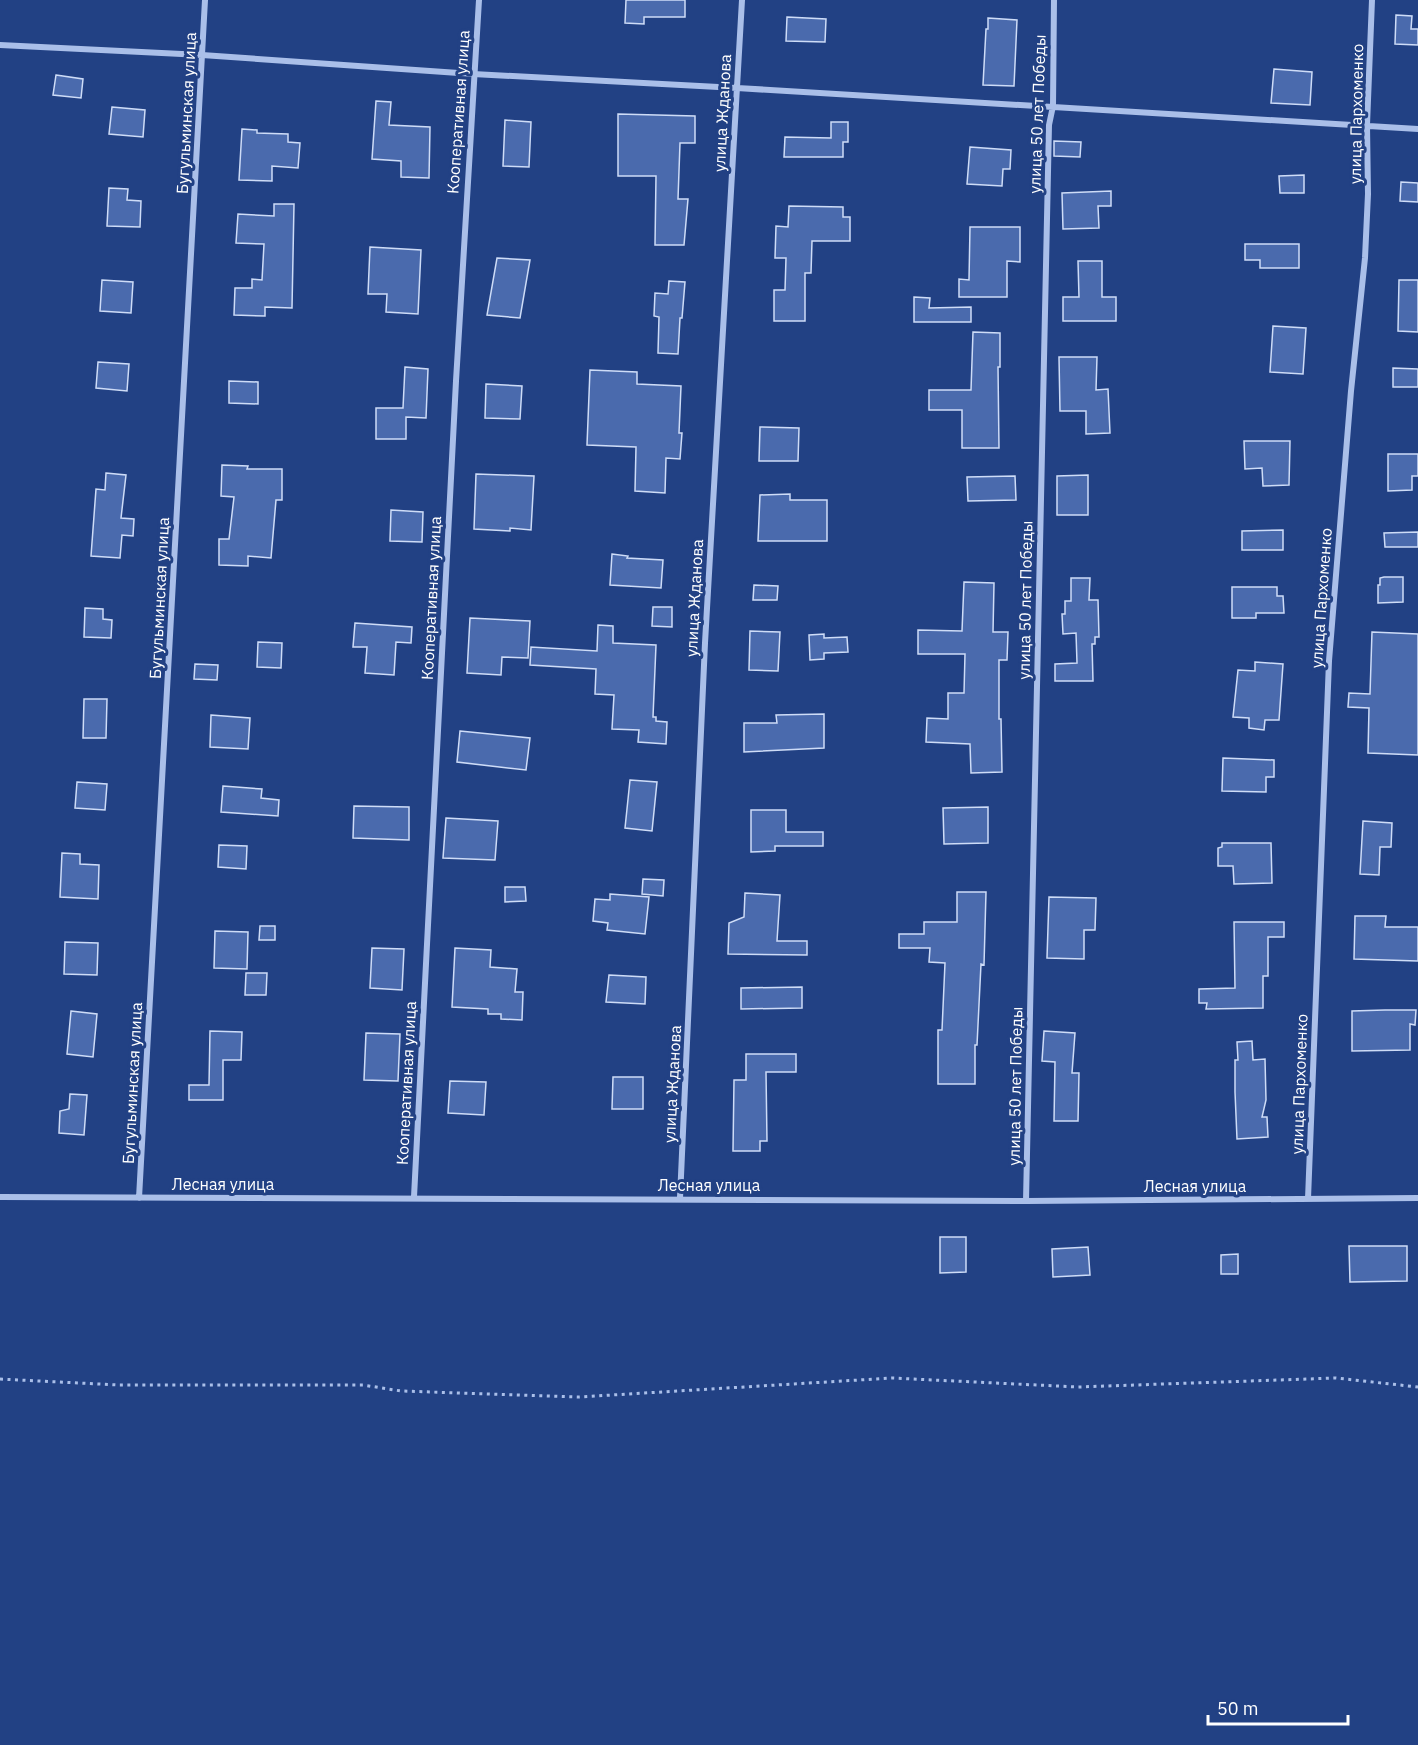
<svg xmlns="http://www.w3.org/2000/svg" width="1418" height="1745" viewBox="0 0 1418 1745" font-family="'IBM Plex Sans',sans-serif">
	<rect width="100%" height="100%" fill="#224184"/>
	<path fill="#4a6aad" stroke="#cedcf7" stroke-width="1.5" d="M626,0H685V17H644V24L625,23Z
		M1396,15L1412,16L1411,29H1418V45L1395,44Z
		M787,17L826,19L825,42L786,41Z
		M988,18L1017,20L1014,86L983,85L986,29H988Z
		M1274,69L1312,72L1310,105L1271,103Z
		M56,75L83,79L81,98L53,95Z
		M376,101L391,102L389,125L430,127L429,178L401,177V161L372,159Z
		M112,107L145,110L143,137L109,134Z
		M618,114L695,116V143H680L678,199H688L684,245H655L656,176H618Z
		M505,120L531,122L529,167L503,166Z
		M831,122H848V142H843V157H784L785,137L831,138Z
		M242,129L257,130V133L288,134V142L300,143L298,168L272,166V181L239,180Z
		M1054,141L1081,142L1080,157L1054,156Z
		M970,147L1011,150L1010,169H1003L1002,186L967,184Z
		M1304,175V193H1280L1279,176Z
		M1401,182L1418,183V202L1400,201Z
		M109,188L128,189L127,200L141,201L140,227L107,226Z
		M1111,191V206H1098L1099,228L1063,229L1062,193Z
		M274,204H294L292,308L265,307V316L234,315L235,288H252V279L262,280L264,244L236,243L238,214L274,216Z
		M789,206L843,207V217H850V241H812L811,273H805V321H774V290H785L786,258H775L776,226L788,227Z
		M970,227H1020V262L1007,261V297H959V279L969,280Z
		M1245,244H1299V268H1260V260H1245Z
		M370,247L421,250L418,314L386,312L387,294H368Z
		M497,258L530,260L520,318L487,315Z
		M1078,261H1102V297H1116V321H1063V297H1079Z
		M102,280L133,282L131,313L100,311Z
		M1399,280H1418V332L1398,331Z
		M669,281L685,282L682,318H680L678,354L658,353L659,317L654,316L655,293L668,294Z
		M914,297L930,298L929,308L971,307V322H914Z
		M1273,326L1306,328L1303,374L1270,372Z
		M973,332L1000,333V367H998L999,448H962V410H929V390H971Z
		M1059,357H1097L1096,390L1108,389L1110,433L1086,434V411H1060Z
		M98,362L129,364L127,391L96,388Z
		M405,367L428,369L426,418L406,417V439H376V408H403Z
		M1393,368L1418,369V387H1393Z
		M590,370L637,372V384L681,386L679,433H682L680,459L666,458L665,493L635,491L636,447L587,445Z
		M229,381L258,382V404L229,403Z
		M486,384L522,386L520,419L485,418Z
		M760,427L799,428L798,461H759Z
		M1244,441H1290L1289,485L1263,486L1262,468L1245,469Z
		M1388,454H1418V476H1412V490L1388,491Z
		M222,465L248,466L247,469H282V500H276L271,558L248,556V566L219,565V539H229L234,497L221,496Z
		M106,473L126,475L121,518L134,519L133,536L122,535L120,558L91,556L96,489L105,490Z
		M476,474L534,476L531,530L510,528V531L474,529Z
		M1088,475V515H1057V476Z
		M1015,476L1016,500L968,501L967,477Z
		M790,494V500H827V541H758L760,495Z
		M391,510L423,512L422,542L390,541Z
		M1283,530V550H1242V531Z
		M1418,532V547H1385L1384,533Z
		M612,554L628,556L627,558L663,560L661,588L610,585Z
		M1384,577H1403V602L1378,603V585H1380V578Z
		M1071,578H1090L1089,600H1098L1099,637H1095V644H1092L1093,681H1055V664L1077,663L1076,633L1063,634L1062,614H1065V601H1071Z
		M964,582L994,583L993,632H1008L1007,660H999V719H1001L1002,772L971,773L970,744L926,742L927,718L948,719V693H964L965,654H918V630L962,631Z
		M754,585L778,586L777,600H753Z
		M1232,587H1277V596H1283L1284,613H1256V618H1232Z
		M653,607H672V627L652,626Z
		M85,608L103,609V619L112,620L111,638L84,637Z
		M470,618L530,621L528,658L502,657L501,675L467,673Z
		M355,623L412,627L411,643L396,642L394,675L365,673L367,647H353Z
		M598,625L613,626V643L656,645L653,717H656V721L667,722L666,744L638,742L639,730L612,729L614,695L595,694L596,669L530,665L531,647L597,651Z
		M750,631L780,632L778,671L749,670Z
		M1372,632L1418,634V755L1368,753L1369,708L1348,707L1349,693L1370,694Z
		M824,634V638L847,637L848,652L824,653V659L810,660L809,635Z
		M258,642L282,643L281,668L257,667Z
		M1255,662L1283,664L1279,720H1265L1264,730L1249,728V718L1233,717L1238,670L1255,671Z
		M195,664L218,665L217,680L194,679Z
		M84,699H107L106,738H83Z
		M824,714V748L744,752V723H777L776,715Z
		M211,715L250,718L248,749L210,747Z
		M460,731L530,738L526,770L457,762Z
		M1223,758L1274,760V777H1266V792L1222,791Z
		M630,780L657,782L652,831L625,828Z
		M77,782L107,784L105,810L75,808Z
		M223,786L262,789L261,798L279,800L278,816L221,812Z
		M354,806L409,807V840L353,838Z
		M988,807V843L944,844L943,808Z
		M751,810H786V832H823V846H775V851L751,852Z
		M446,818L498,821L495,860L443,858Z
		M1363,821L1392,823L1391,847H1380L1379,875L1360,874Z
		M1222,843H1271L1272,883L1234,884L1233,866H1218V848L1222,847Z
		M219,845L247,846L246,869L218,867Z
		M62,853L80,854V864L99,865L98,899L60,897Z
		M643,879L664,880L663,896L642,894Z
		M505,887H525L526,901L505,902Z
		M957,892H986L984,965L981,964L977,1045H975V1084H938V1030H942L945,963L929,962L930,948H899V934H924V922H957Z
		M745,893L780,895L777,941H807V955L728,954L729,923L744,917Z
		M610,894L649,897L645,934L607,930L608,923L593,921L595,899L610,900Z
		M1049,897L1096,898L1095,930H1084V959L1047,958Z
		M1355,916H1386L1385,927H1418V961L1354,959Z
		M1234,922H1284V937H1268V976H1263V1008L1206,1009L1207,1003H1199V989L1235,988Z
		M260,926H275V940H259Z
		M215,931L248,932L247,969L214,968Z
		M65,942L98,943L97,975L64,974Z
		M372,948L404,949L402,990L370,988Z
		M455,948L491,950L490,967L517,969L515,992H523L522,1020L501,1019V1014H488V1009L452,1007Z
		M246,973H267L266,995H245Z
		M609,975L646,977L645,1004L606,1002Z
		M802,987V1008L741,1009V988Z
		M1385,1010H1416L1415,1025L1410,1024V1050L1352,1051V1011Z
		M71,1011L97,1014L93,1057L67,1054Z
		M210,1031L242,1032L241,1060H223V1100H189V1085H209Z
		M1044,1031L1075,1033L1072,1073H1079L1078,1121H1054L1055,1062L1042,1061Z
		M366,1033L400,1034L398,1081L364,1080Z
		M1252,1041L1253,1060L1265,1059L1266,1100L1262,1117H1267L1268,1137L1237,1139L1235,1092V1060H1238L1237,1042Z
		M746,1054H796V1072H766L767,1141H760V1151H733L734,1080H746Z
		M613,1077H643V1109H612Z
		M450,1081L486,1082L484,1115L448,1113Z
		M70,1094L87,1095L84,1135L59,1133L60,1111L69,1109Z
		M940,1237H966V1272L940,1273Z
		M1349,1246H1407V1281L1350,1282Z
		M1088,1247L1090,1275L1053,1277L1052,1249Z
		M1238,1254V1274H1221V1255Z"/>
	<g fill="none" stroke-linecap="round" stroke-linejoin="round">
		<path stroke="#aabfe9" stroke-width="3" stroke-dasharray="3 4.5" stroke-linecap="butt" d="M0,1379L119,1385H363L401,1391L579,1397L892,1378L1078,1387L1336,1378L1418,1387"/>
		<path stroke="#aabfe9" stroke-width="6" d="M0,45L202,55L473,74L737,88L1418,129
			M0,1197L1026,1201L1418,1198
			M414,1197L456,381L479,0
			M139,1198L205,0
			M680,1198L705,643L742,0
			M1308,1199L1329,661L1351,391L1365,258L1368,194L1367,125L1372,0
			M1026,1201L1049,125L1053,106L1054,0"/>
	</g>
	<g text-anchor="middle" dominant-baseline="central" stroke-width="6" stroke-linejoin="round" paint-order="stroke">
		<g font-size="16" fill="#fff" stroke="#224184">
			<text transform="translate(458 112) rotate(-86)">Кооперативная улица</text>
			<text transform="translate(186 113) rotate(-87)">Бугульминская улица</text>
			<text transform="translate(722 113) rotate(-87)">улица Жданова</text>
			<text transform="translate(1037 114) rotate(-88)">улица 50 лет Победы</text>
			<text transform="translate(1356 114) rotate(-89)">улица Пархоменко</text>
			<text transform="translate(159 598) rotate(-87)">Бугульминская улица</text>
			<text transform="translate(431 598) rotate(-87)">Кооперативная улица</text>
			<text transform="translate(694 598) rotate(-87)">улица Жданова</text>
			<text transform="translate(1321 598) rotate(-86)">улица Пархоменко</text>
			<text transform="translate(1025 600) rotate(-89)">улица 50 лет Победы</text>
			<text transform="translate(132 1083) rotate(-87)">Бугульминская улица</text>
			<text transform="translate(406 1083) rotate(-87)">Кооперативная улица</text>
			<text transform="translate(672 1084) rotate(-87)">улица Жданова</text>
			<text transform="translate(1299 1084) rotate(-88)">улица Пархоменко</text>
			<text transform="translate(1015 1086) rotate(-89)">улица 50 лет Победы</text>
			<text x="223" y="1184">Лесная улица</text>
			<text x="709" y="1185">Лесная улица</text>
			<text x="1195" y="1186">Лесная улица</text>
		</g>
	</g>
	<path d="M1208 1715v9h140v-9" fill="none" stroke="#ffffff" stroke-width="3"/>
	<text x="1217" y="1715" font-size="18" fill="#ffffff" stroke="#224184" stroke-width="4.5" paint-order="stroke">50 m</text>
</svg>
